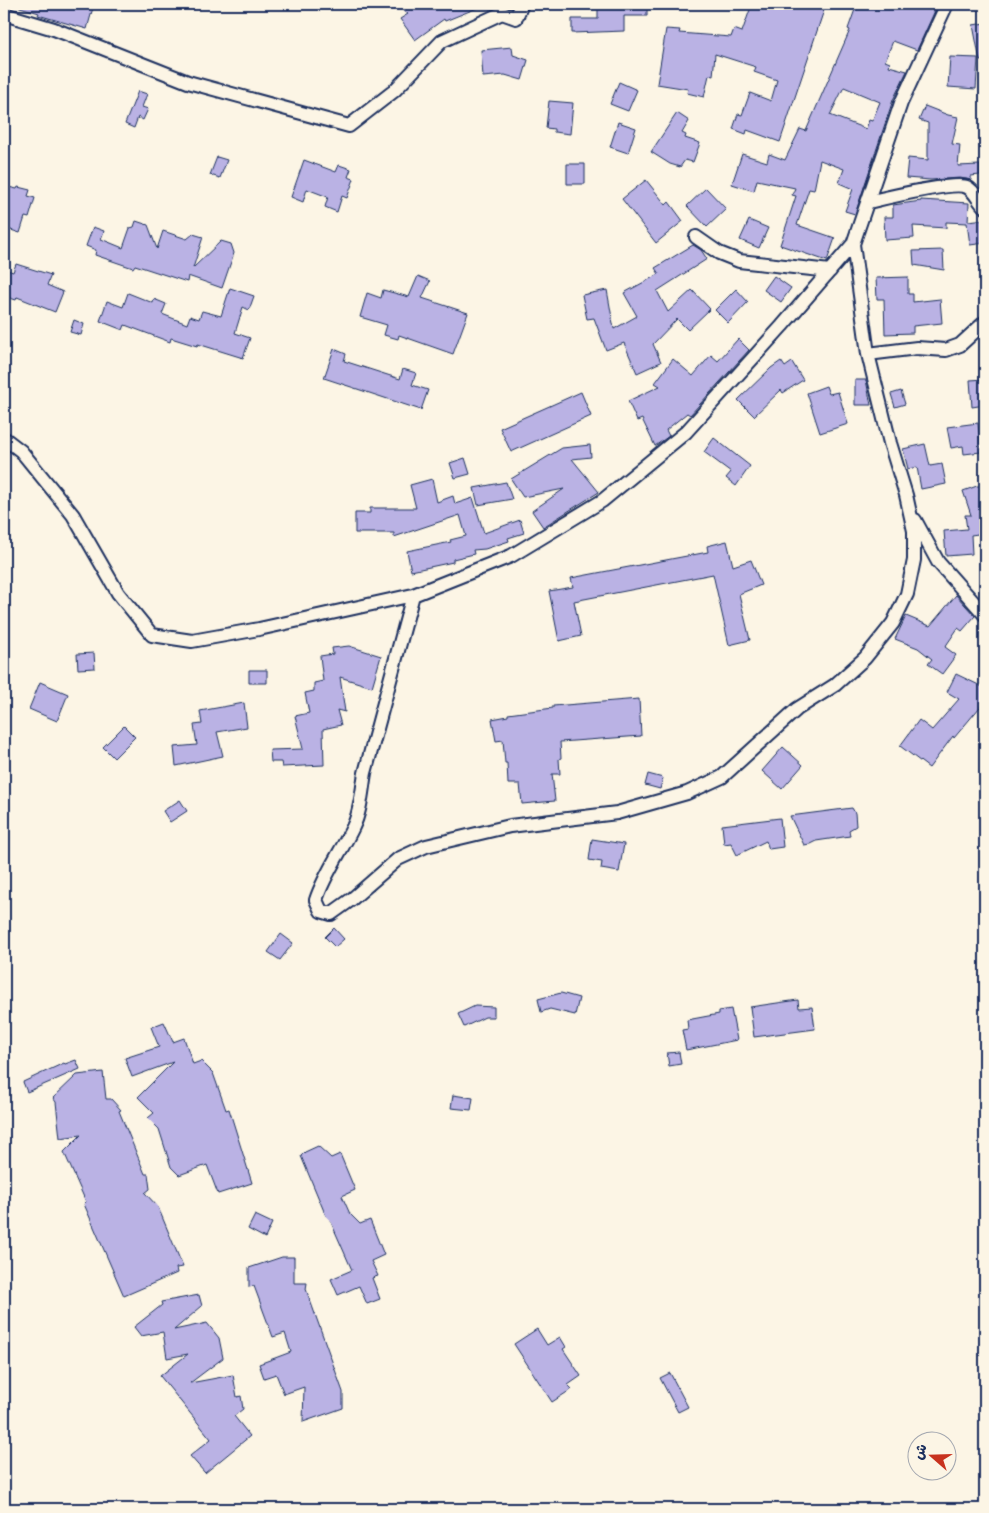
<svg xmlns="http://www.w3.org/2000/svg" width="989" height="1513" viewBox="0 0 989 1513" font-family="Delius,'Playpen Sans Arabic',sans-serif">
	<rect width="100%" height="100%" fill="#fcf5e5"/>
	<filter id="ink" filterUnits="userSpaceOnUse"><feTurbulence type="fractalNoise" baseFrequency=".02" numOctaves="2"/><feDisplacementMap in="SourceGraphic" scale="10" xChannelSelector="R" yChannelSelector="G"/><feConvolveMatrix kernelMatrix="1 2 1 2 8 2 1 2 1" color-interpolation-filters="sRGB"/></filter>
	<g filter="url(#ink)">
		<path fill="#bab2e4" stroke="#1b2f5e" fill-rule="evenodd" d="M17,4H94L87,29L38,15L39,13L17,6Z
			M395,4H487L445,21L444,19L415,40L400,19L408,14Z
			M598,4H647V16H624V31L572,33V19H598Z
			M752,4H815L825,7L780,142L747,130L746,134L733,129L738,114L742,115L750,93L771,101L777,80L754,72L756,67L715,54L713,76L709,75L704,97L687,93L688,89L657,84L666,29L680,30L679,33L731,37L734,29L742,32Z
			M857,4H938L917,50L893,41L885,61L890,63L889,66L907,71L893,100L855,214L845,211L853,189L839,183L844,169L820,160L814,190L809,189L797,225L835,238L827,261L780,245L796,196L792,195L795,188L757,180L754,191L732,184L742,154L767,162L769,154L785,160L800,129L806,131L850,30L848,29ZM844,87L880,102L872,121L869,120L866,129L830,115Z
			M985,23V60L980,61L973,25Z
			M512,47L513,55L528,60L522,80L505,75L483,77L481,50Z
			M950,57L978,58L976,89L948,87Z
			M619,82L637,90L628,111L610,104Z
			M138,91L147,94L142,107L148,109L143,120L138,117L134,128L125,124Z
			M549,101L573,103L570,134L554,132V129L546,128Z
			M925,106L948,115L958,117L952,144L960,145L958,166L980,165V175L971,176V180L960,178L931,180L906,178L908,158L928,160V123L919,120Z
			M677,113L689,121L682,133L686,135L685,138L700,143L693,162L685,160L680,167L670,164L651,152Z
			M618,122L636,128L628,153L610,147Z
			M217,157L227,160L220,178L210,175Z
			M304,160L336,172L339,165L351,169L348,177L354,179L347,198L342,196L337,212L325,207L328,197L307,189L303,202L291,197Z
			M567,164H585V184H567Z
			M646,180L666,205L669,202L683,221L656,243L622,199Z
			M4,186L17,189L18,187L30,190L28,196L35,198L29,218L25,217L20,233L8,229L10,222L4,220Z
			M706,188L726,209L707,227L687,206Z
			M921,200L969,203L968,221L985,219V243L970,245L967,223L946,222V228L913,226L914,238L885,240L884,217H893V205L921,201Z
			M749,220L768,228L759,248L740,240Z
			M136,221L148,225L157,249L163,231L187,239L193,234L203,237L193,268L221,241L231,244L234,253L222,288L188,276L187,282L135,265L133,268L95,255L96,250L86,246L93,227L104,231L101,239L123,248L130,228L134,227Z
			M693,245L701,250L707,259L657,291L668,312L692,290L710,309L688,330L677,319L653,344L661,362L637,373L624,343L606,350L594,318L587,319L582,295L607,290L614,329L637,316L624,293L659,274L655,268Z
			M943,250L944,270L914,265L913,251Z
			M16,264L51,275L47,285L63,292L55,312L17,297L16,300L4,296V269L13,272Z
			M418,276L430,281L422,298L468,313L453,354L399,335L398,339L384,335L387,325L360,317L367,293L381,298L383,290L409,297Z
			M774,276L791,288L781,302L764,290Z
			M908,277V294H913V302L940,299L942,323L913,326V333L885,334L884,299H877L876,278Z
			M230,288L254,296L249,310L243,307L235,333L250,338L243,358L198,344L197,346L171,338L170,342L125,325L123,330L100,321L107,301L123,307L128,293L153,303L154,299L166,304L162,314L187,324L190,316L199,319L202,311L221,316Z
			M736,289L748,302L728,323L715,310Z
			M74,320L84,324L81,335L70,332Z
			M738,339L749,350L690,415L687,413L666,430L669,436L655,446L642,419L637,421L628,401L660,386L655,383L673,359L693,376L711,355L718,361Z
			M334,349L346,354L344,361L400,379L403,369L416,373L412,385L428,390L421,410L324,378Z
			M781,361L785,367L792,362L803,380L783,393L781,390L754,416L738,400L771,368Z
			M985,379V405L972,407L970,380Z
			M855,380H866L871,405H855Z
			M826,386L829,394L838,392L848,424L820,433L807,393Z
			M901,391L905,404L895,407L891,394Z
			M581,392L591,416L511,452L500,428Z
			M978,423L981,452L964,454L963,446L951,448L947,427Z
			M714,438L750,466L736,486L726,478L731,472L704,452Z
			M925,444L930,466L942,464L946,484L921,489L917,467L908,469L903,449Z
			M590,445L591,457L572,459L599,492L543,527L532,511L564,489L523,497L511,479L562,448Z
			M465,458L470,474L455,478L450,463Z
			M432,479L437,502L453,496L455,504L473,498L484,533L520,520L524,533L508,538L509,541L485,549L473,550L474,554L453,559V562L411,571L407,551L451,542L450,540L466,536L460,515L394,537V533H355V513H370V508H416L410,485Z
			M506,482L512,499L478,505L474,488Z
			M977,486H985V533L971,535L972,554L946,556L944,531L967,529L965,515H971L963,491Z
			M727,541L733,566L751,560L761,585L739,594L750,640L729,645L713,574L574,601L581,636L559,641L549,591L573,587L571,578L708,552L707,546Z
			M956,595L975,616L962,631L958,628L945,647L956,655L942,674L928,664L932,659L918,648L895,639L906,616L930,626Z
			M349,646L381,656L372,687L340,677L345,712L337,710L341,725L323,729L324,765L282,767L281,762H271L270,750L303,749L295,716L309,713L305,693L314,691V683L323,681L320,656L333,654L332,648Z
			M94,653L95,668L78,669L77,654Z
			M249,670H267V683H249Z
			M956,674L985,688V701L954,738L953,736L929,768L900,746L919,720L932,730L959,699L947,692Z
			M40,682L68,694L57,721L29,709Z
			M639,699L641,736L560,742L561,758L559,759L560,774H552L555,801L522,804L520,784H508L507,763H505L503,740L496,741L492,719L508,716V714L553,708V706Z
			M244,703L247,727L217,732L223,756L176,766L174,747L197,745L194,725L202,724L200,711Z
			M124,726L135,737L114,758L103,747Z
			M783,747L803,765L782,789L762,771Z
			M648,774L663,778L660,789L645,785Z
			M180,800L187,811L170,822L163,811Z
			M852,808L855,813L856,826L849,830L850,836L816,841L810,844L804,845L790,816Z
			M780,818L783,847L769,849L766,841L737,855L731,843L724,844L722,825Z
			M592,839L624,844L619,872L601,869L602,862L589,860Z
			M334,928L344,939L335,947L325,937Z
			M281,934L293,943L280,960L268,952Z
			M561,993L579,998L575,1015L550,1009L541,1012L538,999Z
			M798,1000L799,1008L812,1007L815,1029L754,1037L750,1007Z
			M475,1006L494,1007V1017H485L464,1027L458,1014Z
			M731,1009L737,1040L686,1050L682,1030L688,1029L687,1020L719,1014V1011Z
			M164,1022L173,1042L184,1038L193,1064L201,1061L213,1073L226,1110L229,1109L252,1183L218,1194L207,1165L179,1175L171,1167L159,1129L148,1118L154,1113L138,1097L173,1062L132,1077L125,1058L159,1047L151,1027Z
			M679,1052L681,1064L669,1066L667,1053Z
			M76,1060L80,1069L27,1092L23,1082L64,1063L65,1064Z
			M103,1072L106,1099H111L121,1110L119,1111L145,1174H148L150,1189L145,1193L158,1207L183,1267L176,1268L177,1273L124,1296L84,1204L86,1202L64,1152L81,1135L60,1138L56,1102L53,1098L77,1075Z
			M453,1095L473,1098L471,1110L451,1108Z
			M318,1146L331,1158L340,1154L355,1190L342,1196L350,1214L360,1224L370,1220L384,1255L371,1261L378,1276L372,1278L380,1299L367,1304L359,1286L338,1295L331,1279L352,1270L330,1220L326,1216L301,1156L305,1152Z
			M255,1215L272,1223L265,1238L248,1229Z
			M282,1257H294V1283H307L306,1289L343,1392V1408L303,1422L304,1387L284,1394L276,1374L264,1378L259,1364L291,1352L285,1333L273,1337L254,1286L249,1287V1268Z
			M199,1295L202,1306L174,1330L207,1323L219,1338L223,1358L190,1383L233,1375L237,1397L241,1396L243,1409L234,1416L250,1436L205,1473L190,1456L211,1439L160,1376L188,1354L167,1358L163,1332L141,1336L134,1327L162,1305L161,1302Z
			M537,1329L547,1345L560,1337L566,1347L563,1349L581,1376L568,1385L572,1389L552,1402L514,1344Z
			M670,1373L688,1407L678,1412L660,1378Z"/>
		<g fill="none" stroke-linecap="round" stroke-linejoin="round">
			<defs>
				<path id="minor" d="M4,14L54,29L188,82L349,126L394,91L442,41L502,13L516,18L522,4
					M868,202C885,198 955,181 967,187C975,191 979,202 985,207
					M696,237L719,253L739,261L830,271
					M868,354L917,348L946,350L960,345L985,322
					M4,438L21,451L73,515L118,593L152,635L192,641L259,629L413,595L511,556L602,501L686,432L782,326L853,244L901,103L947,4
					M915,520L938,562L985,615
					M413,595L365,773C362,790 361,811 353,827C341,852 325,873 316,900L321,911L331,914L352,899L398,859L426,846L510,826L617,813L687,793L722,777L797,709L835,685L865,658L893,623L907,594L914,560V531L906,495L890,443L868,354L853,244"/>
			</defs>
			<use href="#minor" stroke="#1b2f5e" stroke-width="16"/>
			<use href="#minor" stroke="#fcf5e5" stroke-width="12"/>
		</g>
	</g>
	<rect width="989" height="1513" fill="none" stroke="#fcf5e5" stroke-width="20"/>
	<rect x="10" y="10" width="969" height="1493" fill="none" stroke="#1b2f5e" stroke-width="2" filter="url(#ink)"/>
	<g transform="translate(932 1456) rotate(290)"><circle r="24" fill="#fcf5e5" stroke="#a2a6af"/>
	<path d="M0-4L9 19L0 12L-9 19Z" fill="#c8321e"/>
	<text y="-8" font-size="14" font-weight="bold" text-anchor="middle" fill="#1b2f5e">ش</text>
	</g>
</svg>
